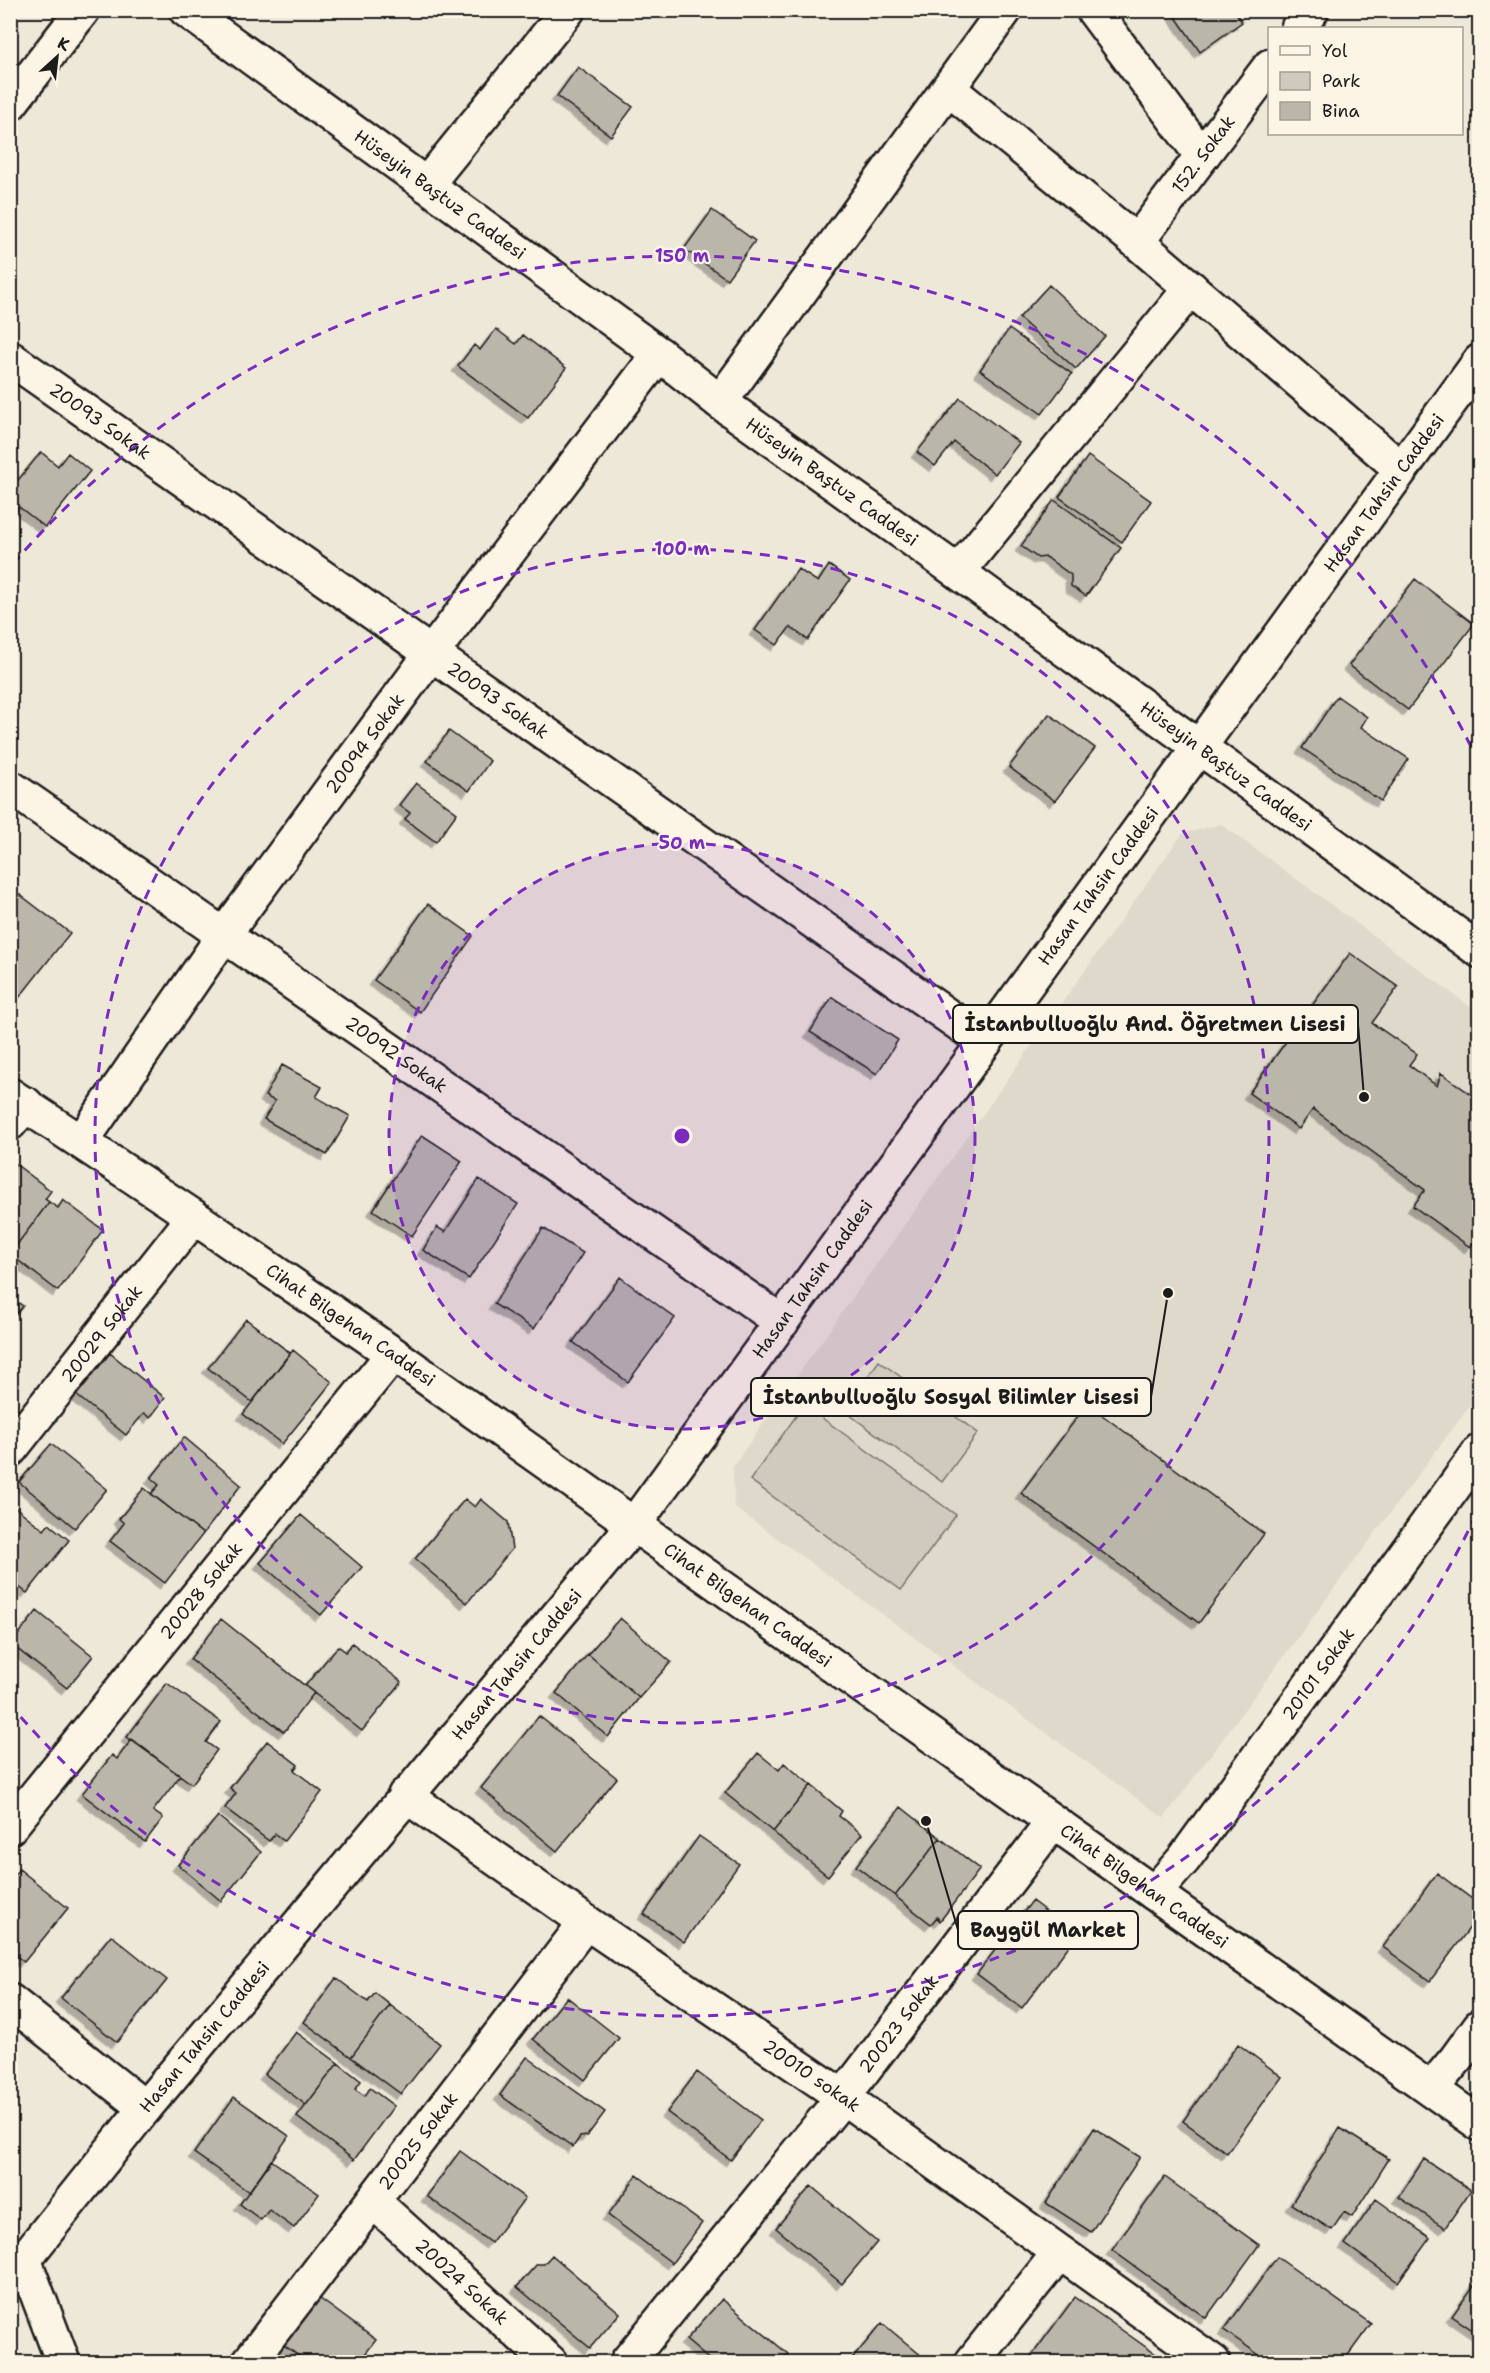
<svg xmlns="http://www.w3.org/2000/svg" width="1490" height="2373" viewBox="0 0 1490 2373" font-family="'Shantell Sans',sans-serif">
	<defs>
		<filter id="shadow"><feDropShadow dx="-5.5" dy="5.5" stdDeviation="0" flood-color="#0004"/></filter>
	</defs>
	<rect width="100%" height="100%" fill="#eee8d9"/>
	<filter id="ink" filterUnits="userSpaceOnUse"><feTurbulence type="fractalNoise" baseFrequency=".0167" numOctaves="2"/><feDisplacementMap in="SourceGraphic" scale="12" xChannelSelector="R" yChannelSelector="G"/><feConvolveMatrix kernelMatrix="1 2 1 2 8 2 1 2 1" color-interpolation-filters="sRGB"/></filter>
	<g filter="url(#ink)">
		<path fill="#ded9cb" d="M1221,824L1479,1013V1393L1164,1818L734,1507L733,1466L1182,834Z"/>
		<path fill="#cfcabd" stroke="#76736c" stroke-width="1.5" d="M879,1361L978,1433L942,1482L843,1410Z
			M804,1405L956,1515L901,1590L750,1480Z"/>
		<path fill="#bab6aa" stroke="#1c1c1c" stroke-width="1.5" filter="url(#shadow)" d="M1171,10H1234L1242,22L1200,52Z
			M578,67L633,107L611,136L557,96Z
			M712,210L755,241L727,279L684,249Z
			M1049,285L1105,336L1076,369L1019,318Z
			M496,329L516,344L523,335L566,368L528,418L458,366L474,345L480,350Z
			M1009,329L1072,374L1042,414L980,370Z
			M960,398L1019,443L995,474L954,442L935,466L917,452Z
			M41,452L58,466L68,453L90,471L45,527L19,507L13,514L10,513V490Z
			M1088,456L1151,501L1122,542L1059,497Z
			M1054,500L1121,548L1086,596L1071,586V575L1046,557L1038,558L1021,546Z
			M829,565L850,580L808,640L790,627L777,645L755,630L798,569L818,582Z
			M1415,579L1474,624L1408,710L1349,665Z
			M1337,696L1367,717L1361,727L1409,759L1381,801L1302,748Z
			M1049,714L1095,748L1055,801L1009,767Z
			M449,731L490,761L469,791L427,761Z
			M416,783L457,813L436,842L405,819L410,813L399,805Z
			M10,887L70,933L15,1003L10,1000Z
			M428,904L473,936L420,1012L374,980Z
			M1350,953L1398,987L1372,1023L1417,1054L1409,1065L1437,1086L1441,1073L1480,1101V1235L1470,1247L1413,1206L1425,1190L1313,1109L1299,1129L1249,1093Z
			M832,997L898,1040L877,1074L810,1032Z
			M282,1065L322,1087L316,1097L350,1116L327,1155L264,1119L275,1101L265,1096Z
			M422,1135L462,1161L412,1236L373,1210Z
			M10,1160L51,1191L45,1199L49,1202L10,1254Z
			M479,1179L518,1204L469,1279L423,1250L437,1227L445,1232Z
			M63,1200L103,1230L58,1291L10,1254L49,1202L58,1208Z
			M543,1228L583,1253L534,1329L494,1304Z
			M620,1277L675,1318L628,1382L573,1342Z
			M10,1297L23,1306L10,1322Z
			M246,1319L290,1353L252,1402L208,1368Z
			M293,1350L332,1382L282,1444L243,1414Z
			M110,1353L165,1398L150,1418L144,1413L126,1435L76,1395Z
			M1087,1404L1264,1534L1199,1623L1021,1493Z
			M184,1437L241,1485L203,1534L151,1494L159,1485L151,1478Z
			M51,1444L107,1489L75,1528L19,1482Z
			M144,1488L203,1534L165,1583L110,1541L124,1523L119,1519Z
			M465,1499L475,1507L481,1499L508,1522L512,1549L467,1603L415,1559Z
			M10,1503L44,1530L49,1524L69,1540L27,1593L10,1580Z
			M301,1515L362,1567L321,1615L260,1563Z
			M37,1611L93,1656L67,1688L11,1644Z
			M620,1618L671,1662L639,1698L588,1654Z
			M221,1619L314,1693L284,1732L190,1659Z
			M352,1643L402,1682L362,1731L305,1686L338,1646L346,1652Z
			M588,1654L639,1698L608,1737L556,1693Z
			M167,1683L221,1722L206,1742L217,1750L192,1784L127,1737Z
			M539,1716L617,1778L557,1851L481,1788Z
			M132,1739L180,1776L153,1811L163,1818L145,1842L82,1794L112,1755L117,1759Z
			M267,1741L298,1765L294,1770L322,1792L284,1841L275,1834L269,1841L225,1808L236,1793L230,1788Z
			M758,1753L779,1770L784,1763L811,1785L773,1832L725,1793Z
			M811,1785L842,1811L839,1816L862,1834L828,1876L773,1832Z
			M901,1807L940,1838L895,1896L856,1866Z
			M218,1816L261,1852L221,1901L178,1865Z
			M699,1836L739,1864L684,1942L644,1914Z
			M940,1838L980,1869L940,1921L937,1917L931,1924L895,1896Z
			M19,1869L68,1908L24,1962L10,1951V1880Z
			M1437,1873L1480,1905V1914L1430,1981L1383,1947Z
			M1032,1901L1077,1935L1022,2008L977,1974Z
			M111,1935L167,1980L117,2042L61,1998Z
			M336,1978L368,2002L375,1993L390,2005L351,2057L304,2022Z
			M567,1997L619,2038L585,2080L533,2039Z
			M390,2005L440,2044L401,2094L351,2057Z
			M296,2032L338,2063L306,2105L265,2074Z
			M1238,2044L1282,2077L1227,2153L1183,2121Z
			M527,2057L605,2112L587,2136L580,2137L573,2147L500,2095Z
			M338,2063L361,2081L355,2089L365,2096L370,2088L394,2106L354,2160L297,2117Z
			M697,2072L761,2120L731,2160L667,2112Z
			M234,2097L289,2136L249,2192L194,2153Z
			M1094,2128L1140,2157L1091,2232L1046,2203Z
			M1340,2128L1389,2159L1352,2217L1344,2212L1332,2230L1291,2204Z
			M460,2151L525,2198L491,2243L427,2196Z
			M1424,2159L1471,2190L1445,2228L1399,2197Z
			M271,2160L319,2194L294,2228L269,2210L261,2220L240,2204Z
			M637,2175L702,2223L672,2263L608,2215Z
			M1165,2177L1259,2245L1206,2318L1112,2250Z
			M811,2186L877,2242L842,2284L776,2228Z
			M1376,2199L1430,2238L1398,2282L1345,2244Z
			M552,2255L620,2313L590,2348L517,2287L537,2264H544Z
			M1277,2257L1371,2324L1343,2362H1269L1224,2330Z
			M1480,2277V2335L1452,2316Z
			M1075,2297L1167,2362H1027Z
			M319,2298L376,2340L359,2362H307L284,2345Z
			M722,2299L788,2354L780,2362H712L686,2340Z
			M882,2323L929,2362H858L853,2358Z"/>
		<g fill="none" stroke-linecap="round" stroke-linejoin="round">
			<defs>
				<g id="street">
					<path d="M1093,10L1202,156"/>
					<path d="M1298,28L1312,10"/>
					<path d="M949,89L1137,242L1401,469"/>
					<path d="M426,185L568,10"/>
					<path id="s1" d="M1137,242L1270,66"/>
					<path id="s2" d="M10,358L985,1042"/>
					<path d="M720,402L1005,10"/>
					<path d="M958,572L1191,288"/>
					<path id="s3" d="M10,787L782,1322"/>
					<path d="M10,1123L26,1104"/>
					<path id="s4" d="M82,1141L224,935L431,654L659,354"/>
					<path id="s5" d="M10,1450L194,1217"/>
					<path id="s6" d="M405,1795L586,1922L843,2097L1213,2362"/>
					<path id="s7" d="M10,1827L393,1354"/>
					<path id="s8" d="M1154,1893L1184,1859L1480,1451"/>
					<path d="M10,2001L145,2108"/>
					<path d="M1431,2089L1456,2059L1480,2026"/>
					<path id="s9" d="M373,2201L550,2362"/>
					<path d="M24,2259L63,2362"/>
					<path id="s10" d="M249,2362L586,1922"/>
					<path id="s11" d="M627,2362L843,2097L1053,1822"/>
					<path d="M972,2362L1059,2253"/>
				</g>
				<g id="secondary">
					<path id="s12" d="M186,10L659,354L720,402L958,572L1480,951"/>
					<path d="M10,104L83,10"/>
					<path id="s13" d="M10,1095L194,1217L393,1354L1480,2124"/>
					<path id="s14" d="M10,2277L145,2108L633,1526L1480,361"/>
				</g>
			</defs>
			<use href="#street" stroke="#1c1c1c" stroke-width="38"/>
			<use href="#secondary" stroke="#1c1c1c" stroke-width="38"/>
			<use href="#street" stroke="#fcf5e5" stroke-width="33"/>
			<use href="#secondary" stroke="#fcf5e5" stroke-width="33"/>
		</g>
	</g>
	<circle cx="682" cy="1136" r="293" fill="#7b2cbf" fill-opacity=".12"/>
	<g fill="none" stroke="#7b2cbf" stroke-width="3" stroke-dasharray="10 8">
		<circle cx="682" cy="1136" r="293"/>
		<circle cx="682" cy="1136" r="587"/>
		<path d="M1476 1515A880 880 0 0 1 13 1708M13 564A880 880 0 0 1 1476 757"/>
	</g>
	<g text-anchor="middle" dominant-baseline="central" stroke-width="4.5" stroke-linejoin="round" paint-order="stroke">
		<g font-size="18" fill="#1c1c1c" stroke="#fcf5e5">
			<text stroke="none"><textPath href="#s1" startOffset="110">152. Sokak</textPath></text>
			<text stroke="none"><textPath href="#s12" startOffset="314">Hüseyin Baştuz Caddesi</textPath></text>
			<text stroke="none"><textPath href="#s2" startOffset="110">20093 Sokak</textPath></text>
			<text stroke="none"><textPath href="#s12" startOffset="800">Hüseyin Baştuz Caddesi</textPath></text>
			<text stroke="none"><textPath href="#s14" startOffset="2253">Hasan Tahsin Caddesi</textPath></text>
			<text stroke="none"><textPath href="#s2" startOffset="596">20093 Sokak</textPath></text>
			<text stroke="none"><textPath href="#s4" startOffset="488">20094 Sokak</textPath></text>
			<text stroke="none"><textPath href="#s12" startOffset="1286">Hüseyin Baştuz Caddesi</textPath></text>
			<text stroke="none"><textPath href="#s14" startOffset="1767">Hasan Tahsin Caddesi</textPath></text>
			<text stroke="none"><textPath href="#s3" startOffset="470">20092 Sokak</textPath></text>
			<text stroke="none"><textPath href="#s14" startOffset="1281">Hasan Tahsin Caddesi</textPath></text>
			<text stroke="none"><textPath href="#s13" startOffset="411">Cihat Bilgehan Caddesi</textPath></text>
			<text stroke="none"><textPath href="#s5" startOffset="148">20029 Sokak</textPath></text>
			<text stroke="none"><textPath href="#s7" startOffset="304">20028 Sokak</textPath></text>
			<text stroke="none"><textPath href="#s13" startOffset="897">Cihat Bilgehan Caddesi</textPath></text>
			<text stroke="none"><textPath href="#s14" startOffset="795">Hasan Tahsin Caddesi</textPath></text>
			<text stroke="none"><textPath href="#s8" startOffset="274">20101 Sokak</textPath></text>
			<text stroke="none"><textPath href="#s13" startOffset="1383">Cihat Bilgehan Caddesi</textPath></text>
			<text stroke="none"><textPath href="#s11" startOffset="434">20023 Sokak</textPath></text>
			<text stroke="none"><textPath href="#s14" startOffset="309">Hasan Tahsin Caddesi</textPath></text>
			<text stroke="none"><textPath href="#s6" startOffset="494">20010 sokak</textPath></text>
			<text stroke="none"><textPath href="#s10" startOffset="278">20025 Sokak</textPath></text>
			<text stroke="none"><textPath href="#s9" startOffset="120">20024 Sokak</textPath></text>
		</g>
	</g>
	<circle cx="682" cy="1136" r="9" fill="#7b2cbf" stroke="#fcf5e5" stroke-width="3"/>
	<g font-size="18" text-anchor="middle" font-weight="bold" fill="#7b2cbf" stroke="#fcf5e5" stroke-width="4.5" stroke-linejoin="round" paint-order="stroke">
		<text x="682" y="262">150 m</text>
		<text x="682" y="555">100 m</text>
		<text x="682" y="849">50 m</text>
	</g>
	<path fill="none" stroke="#1c1c1c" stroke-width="2" d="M1364 1097L1358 1024M1168 1293L1151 1397M926 1821L958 1930"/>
	<g fill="#1c1c1c" stroke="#fcf5e5" stroke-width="2">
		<circle cx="1364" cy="1097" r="6"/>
		<circle cx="1168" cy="1293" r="6"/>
		<circle cx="926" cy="1821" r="6"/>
	</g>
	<g fill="#fcf5e5" stroke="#1c1c1c" stroke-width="2">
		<rect x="953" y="1005" width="405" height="38" rx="6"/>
		<rect x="751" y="1378" width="400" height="38" rx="6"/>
		<rect x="958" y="1911" width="180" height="38" rx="6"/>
	</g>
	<g font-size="20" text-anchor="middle" font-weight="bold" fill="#1c1c1c">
		<text x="1155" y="1031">İstanbulluoğlu And. Öğretmen Lisesi</text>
		<text x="951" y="1404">İstanbulluoğlu Sosyal Bilimler Lisesi</text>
		<text x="1048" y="1937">Baygül Market</text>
	</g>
	<rect width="1490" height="2373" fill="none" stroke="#fcf5e5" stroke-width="36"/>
	<rect x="18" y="18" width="1454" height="2337" fill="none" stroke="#1c1c1c" stroke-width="2" filter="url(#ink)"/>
	<rect x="1268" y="27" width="195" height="108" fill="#fcf5e5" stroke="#a29e95" stroke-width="1.5"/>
	<rect x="1280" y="46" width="30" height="9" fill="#fcf5e5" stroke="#a29e95" stroke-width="1.5"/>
	<text x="1322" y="57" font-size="18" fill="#1c1c1c">Yol</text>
	<rect x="1280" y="72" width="30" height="18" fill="#cfcabd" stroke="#a29e95" stroke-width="1.5"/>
	<text x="1322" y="87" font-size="18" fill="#1c1c1c">Park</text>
	<rect x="1280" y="102" width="30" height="18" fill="#bab6aa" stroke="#a29e95" stroke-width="1.5"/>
	<text x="1322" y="117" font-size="18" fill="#1c1c1c">Bina</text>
	<g transform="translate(57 57) rotate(27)" stroke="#fcf5e5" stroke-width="4.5" paint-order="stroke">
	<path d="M0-4.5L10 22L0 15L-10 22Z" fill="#1c1c1c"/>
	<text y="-9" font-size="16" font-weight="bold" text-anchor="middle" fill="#1c1c1c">K</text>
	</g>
</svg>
